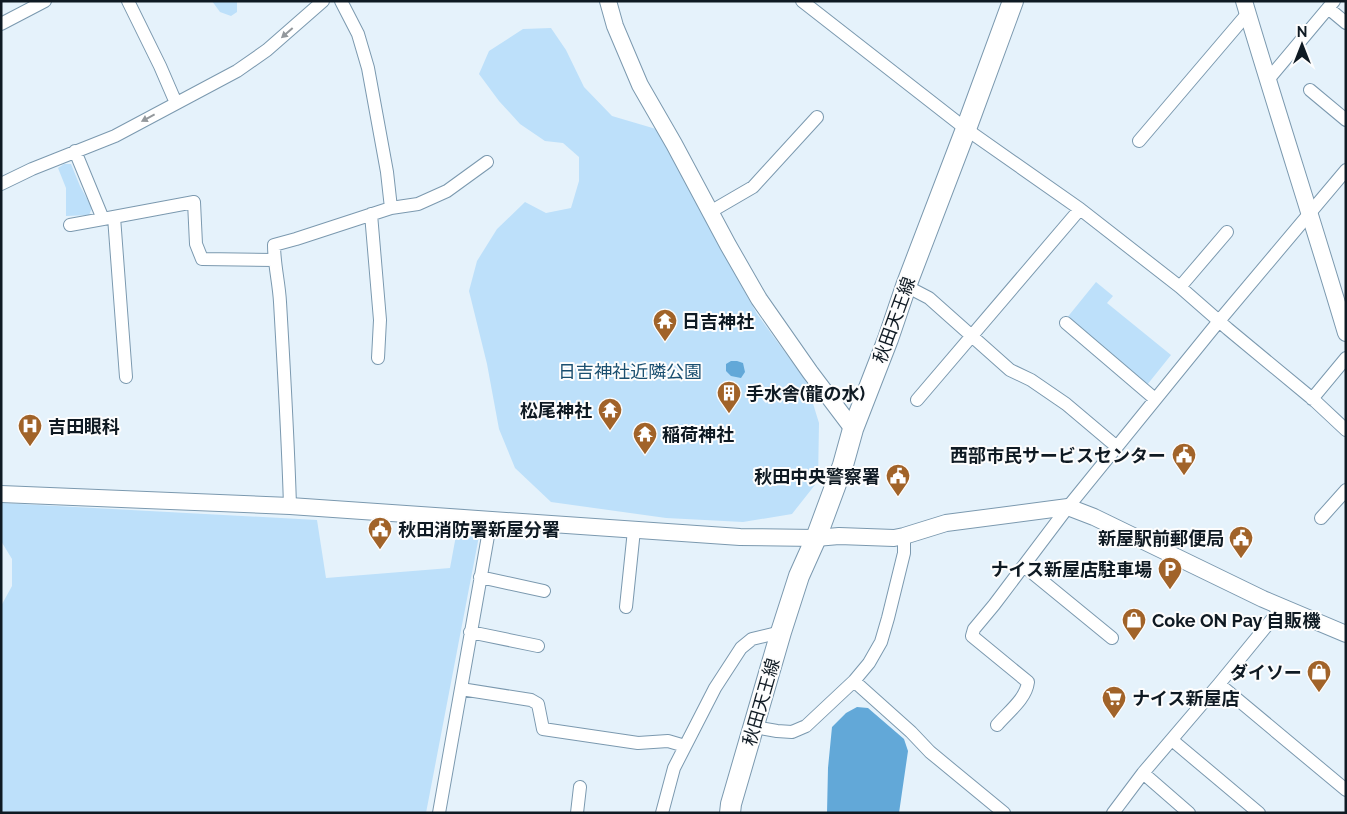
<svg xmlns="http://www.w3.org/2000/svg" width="1347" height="814" viewBox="0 0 1347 814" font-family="Raleway,'Noto Sans JP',sans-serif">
	<rect width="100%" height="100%" fill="#e5f2fb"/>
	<path fill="#bde0fa" d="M212,1H237V12L231,16L220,12Z
		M551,28L566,50L584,87L612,116L656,129L671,153L703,216L757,314L806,381L819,423L818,481L792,514L743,522L666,518L551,502L515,468L499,429L487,364L469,291L477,261L497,229L525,202L546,213L571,208L579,181V157L563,143L545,141L520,124L499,101L479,74L489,51L523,29Z
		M64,164H71L80,186L92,208L89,215L66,216V188L58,168Z
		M1096,282L1113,296L1107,303L1171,355L1147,385L1066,319Z
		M1,503L317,520L326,578L450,568L457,530L480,531L426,813H1V606L12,586V559L1,541Z"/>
	<path fill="#62a8d8" d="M731,361H737L743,363L745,372L741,378L731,376L726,371V364Z
		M857,707L868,708L904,739L908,751L899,813H827L828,768L832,727L846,713Z"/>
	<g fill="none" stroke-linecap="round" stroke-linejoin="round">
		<defs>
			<path id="minor" d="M128,1L160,66L176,103
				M802,1L966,129L1080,209L1180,287L1228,329L1315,401L1346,430
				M1328,8L1346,23
				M1,24L45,1
				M1267,81L1334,1
				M1310,90L1346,120
				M1139,141L1248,13
				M75,151L103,219L194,202L196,244L202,259L274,260
				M1,184L32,169L115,136L237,71L267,50L323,1
				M391,208L418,204L447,191L487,162
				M710,212L753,187L817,117
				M371,214L380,320L378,358
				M114,217L126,377
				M70,225L103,219
				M906,286L929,298L1010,370L1031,380L1066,404L1117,447
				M1180,287L1227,232
				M1066,323L1155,399
				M1312,399L1346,358
				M917,400L1080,209
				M290,506C288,438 284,370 280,302C279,283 274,264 274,245L296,239L391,208L387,172L368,68L358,34L341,1
				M1321,518L1346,490
				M1024,566L1112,638
				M480,577L544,591
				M626,607L634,530
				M470,632L538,646
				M854,681L911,732L930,752L1004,813
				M1219,684L1346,790
				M461,689L531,700L538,704L543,729L638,743L668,741L685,746
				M997,725C1008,712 1026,699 1028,682L972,636L974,629L994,605L1068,507L1219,321L1346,170
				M754,727L777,731L792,732L806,726L854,681L869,663L881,642L888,618L904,553V536
				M1172,740L1259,813
				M1143,773L1189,813
				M439,813L491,519
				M577,813L580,787
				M662,813L674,768L715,688L741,648L752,639L781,632
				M1113,813L1143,773L1219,684L1282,607"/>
			<path id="tertiary" d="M608,1L615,26L640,85L674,144L728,245L759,299L810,372L853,429
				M1244,1C1277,112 1313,222 1346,333
				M1,494L290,506L740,537L816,538L839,536L894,538L904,536L946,523L1068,507L1094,517L1263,599L1346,634"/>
			<path id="primary" d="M730,813L731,804L781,632L799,576L816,538L843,465L853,429L888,339L906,286L966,129L1013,1"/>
		</defs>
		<use href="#minor" stroke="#7b99af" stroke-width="14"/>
		<use href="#tertiary" stroke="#7b99af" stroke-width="18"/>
		<use href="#primary" stroke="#7b99af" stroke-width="22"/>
		<use href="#minor" stroke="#fff" stroke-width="12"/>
		<use href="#tertiary" stroke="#fff" stroke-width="16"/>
		<use href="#primary" stroke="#fff" stroke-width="20"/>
	</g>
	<defs><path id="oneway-solid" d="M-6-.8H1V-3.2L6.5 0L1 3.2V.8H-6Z" transform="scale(1.25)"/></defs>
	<g fill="#93989c">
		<use href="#oneway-solid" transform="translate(287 33) rotate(139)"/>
		<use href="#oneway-solid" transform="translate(148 118) rotate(152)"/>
	</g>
	<defs>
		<symbol id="temple-pin" viewBox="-11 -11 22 30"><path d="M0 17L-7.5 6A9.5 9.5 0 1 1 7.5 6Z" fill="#a16329" stroke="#fdfdfd"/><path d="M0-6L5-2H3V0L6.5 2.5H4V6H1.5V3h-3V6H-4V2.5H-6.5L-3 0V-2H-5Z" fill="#fff"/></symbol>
		<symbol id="building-pin" viewBox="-11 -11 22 30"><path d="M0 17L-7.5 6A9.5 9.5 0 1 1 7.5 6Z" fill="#a16329" stroke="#fdfdfd"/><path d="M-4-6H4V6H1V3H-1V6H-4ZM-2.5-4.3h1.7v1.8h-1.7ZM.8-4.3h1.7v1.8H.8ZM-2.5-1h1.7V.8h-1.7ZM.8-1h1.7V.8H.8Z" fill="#fff"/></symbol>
		<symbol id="hospital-pin" viewBox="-11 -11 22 30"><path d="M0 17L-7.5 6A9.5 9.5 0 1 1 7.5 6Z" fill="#a16329" stroke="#fdfdfd"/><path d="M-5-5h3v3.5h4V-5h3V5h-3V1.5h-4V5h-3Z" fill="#fff"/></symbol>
		<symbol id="civic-pin" viewBox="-11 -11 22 30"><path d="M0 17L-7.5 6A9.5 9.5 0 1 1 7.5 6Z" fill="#a16329" stroke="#fdfdfd"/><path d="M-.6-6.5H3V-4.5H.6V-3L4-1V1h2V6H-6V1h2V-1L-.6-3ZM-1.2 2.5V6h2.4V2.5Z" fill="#fff"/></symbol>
		<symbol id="parking-pin" viewBox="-11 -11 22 30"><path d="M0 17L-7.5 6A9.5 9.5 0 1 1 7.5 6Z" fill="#a16329" stroke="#fdfdfd"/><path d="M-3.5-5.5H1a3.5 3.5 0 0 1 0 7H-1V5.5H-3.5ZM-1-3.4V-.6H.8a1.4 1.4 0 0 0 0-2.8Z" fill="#fff"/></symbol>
		<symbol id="shop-pin" viewBox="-11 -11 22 30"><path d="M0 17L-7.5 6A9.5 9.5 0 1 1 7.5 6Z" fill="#a16329" stroke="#fdfdfd"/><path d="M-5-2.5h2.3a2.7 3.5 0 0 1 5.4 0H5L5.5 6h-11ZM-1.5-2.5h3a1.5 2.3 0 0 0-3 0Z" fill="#fff"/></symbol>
		<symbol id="supermarket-pin" viewBox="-11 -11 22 30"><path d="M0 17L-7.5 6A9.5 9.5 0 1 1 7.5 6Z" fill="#a16329" stroke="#fdfdfd"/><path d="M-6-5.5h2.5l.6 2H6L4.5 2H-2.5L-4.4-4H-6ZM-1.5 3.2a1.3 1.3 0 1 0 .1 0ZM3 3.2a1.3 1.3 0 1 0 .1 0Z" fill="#fff"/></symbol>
	</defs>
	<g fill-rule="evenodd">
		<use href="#temple-pin" x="651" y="307" width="28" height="38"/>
		<use href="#building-pin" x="715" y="379" width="28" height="38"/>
		<use href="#temple-pin" x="596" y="396" width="28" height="38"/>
		<use href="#hospital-pin" x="16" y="412" width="28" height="38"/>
		<use href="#temple-pin" x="631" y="420" width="28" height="38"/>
		<use href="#civic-pin" x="1170" y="441" width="28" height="38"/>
		<use href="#civic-pin" x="884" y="462" width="28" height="38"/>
		<use href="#civic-pin" x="366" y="515" width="28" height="38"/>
		<use href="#civic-pin" x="1227" y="524" width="28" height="38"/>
		<use href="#parking-pin" x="1156" y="555" width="28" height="38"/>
		<use href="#shop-pin" x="1120" y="606" width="28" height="38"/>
		<use href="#shop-pin" x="1305" y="658" width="28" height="38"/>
		<use href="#supermarket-pin" x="1100" y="684" width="28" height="38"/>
	</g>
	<g text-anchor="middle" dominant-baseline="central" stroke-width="4" stroke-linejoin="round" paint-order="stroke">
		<g font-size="18" fill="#0f1a23" stroke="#fdfdfd">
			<text transform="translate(894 320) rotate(-70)">秋田天王線</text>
			<text transform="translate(761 702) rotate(-74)">秋田天王線</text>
		</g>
		<g font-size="18" font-weight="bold" fill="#0f1a23" stroke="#fdfdfd" text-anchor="start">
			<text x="682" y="321">日吉神社</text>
			<text x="746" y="393">手水舎(龍の水)</text>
			<text x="592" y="410" text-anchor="end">松尾神社</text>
			<text x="48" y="426">吉田眼科</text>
			<text x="662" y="434">稲荷神社</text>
			<text x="1166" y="455" text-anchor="end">西部市民サービスセンター</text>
			<text x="880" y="476" text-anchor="end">秋田中央警察署</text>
			<text x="398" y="529">秋田消防署新屋分署</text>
			<text x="1224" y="538" text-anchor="end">新屋駅前郵便局</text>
			<text x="1152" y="569" text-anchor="end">ナイス新屋店駐車場</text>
			<text x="1152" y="620">Coke ON Pay 自販機</text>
			<text x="1302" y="672" text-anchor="end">ダイソー</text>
			<text x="1132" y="698">ナイス新屋店</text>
		</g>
		<g font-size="18" fill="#1a4f70" stroke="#fdfdfd">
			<text x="630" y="371">日吉神社近隣公園</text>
		</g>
	</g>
	<rect width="1347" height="814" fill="none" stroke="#0f1a23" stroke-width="5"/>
	<g transform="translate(1302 45)" stroke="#fdfdfd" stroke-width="4" paint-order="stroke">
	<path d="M0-4L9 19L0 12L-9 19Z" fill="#0f1a23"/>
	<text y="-8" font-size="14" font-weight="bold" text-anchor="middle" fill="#0f1a23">N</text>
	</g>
</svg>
